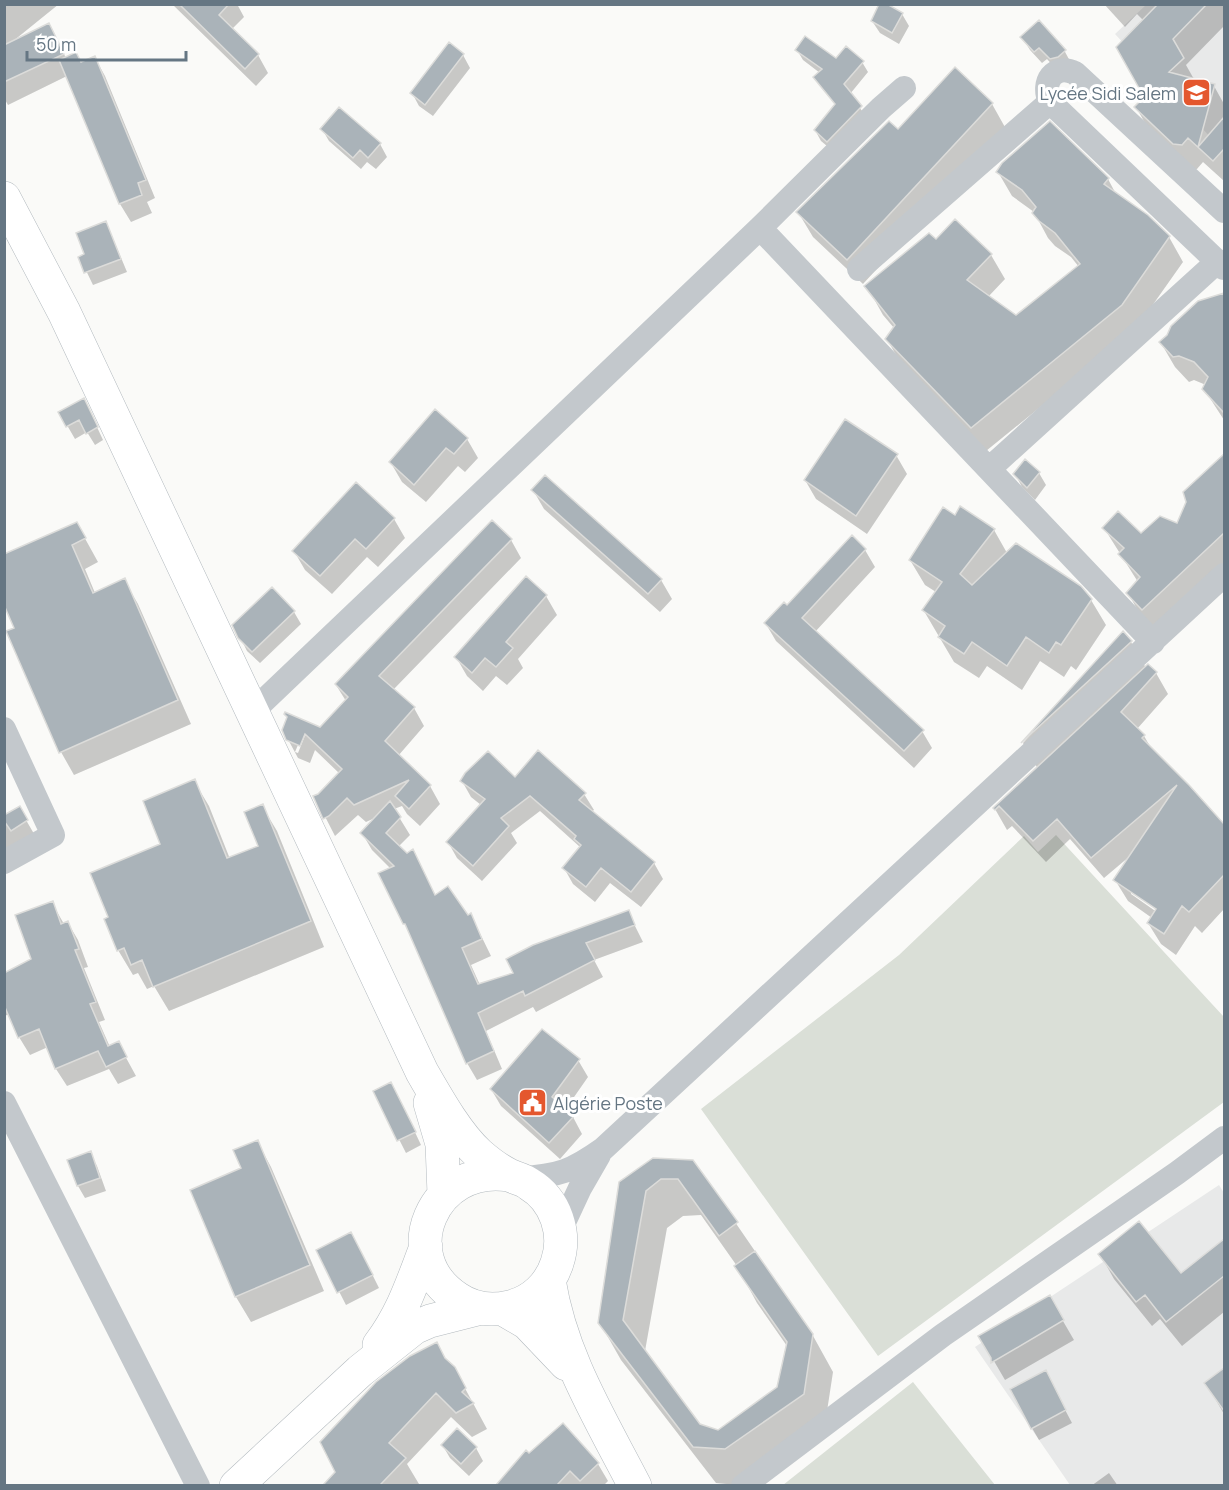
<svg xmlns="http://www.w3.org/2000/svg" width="1229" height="1490" viewBox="0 0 1229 1490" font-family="Manrope,sans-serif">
	<rect width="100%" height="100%" fill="#fafaf8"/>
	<path fill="#e8e9e9" d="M1146,5H1224V152L1115,34Z
		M1219,1185L1224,1193V1485H1070L975,1347Z"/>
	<path fill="#dadfd7" d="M1056,835L1224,1017V1102L878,1356L701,1109L899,955L1024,836L1038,852Z
		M913,1382L995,1485H783Z"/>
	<path fill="#0003" fill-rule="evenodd" d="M4,4H59L12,42L59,44L66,58L81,63L95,58L105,76L155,198L147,202L152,213L131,222L120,204L67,76L8,105L4,98Z
		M172,4H237L244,17L232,29L258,55L268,73L256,86Z
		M1104,4H1224V26L1186,65L1195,81L1214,86L1224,104V181L1203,162L1197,169H1188L1150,132L1136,107L1146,97L1144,21L1137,14L1125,27Z
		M902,14L909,26L899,44L880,33L872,21Z
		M1022,37L1064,50L1071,63L1058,71L1047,59L1042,63L1030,50Z
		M797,50L836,61L862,62L868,72L850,94L867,118L833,151L821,141L815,130L836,106L815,77L820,73L803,60Z
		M463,55L470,68L433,116L419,106L412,93Z
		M992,104L1006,129L863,284L813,237L798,212L898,131Z
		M322,129L380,144L387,157L376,169L367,162L361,169L329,141Z
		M998,172L1108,179L1117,196L1169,237L1183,262L1135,330L986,451L901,364L887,339L894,328L883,315L869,290L937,241L991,255L1005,279L988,297L1017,317L1079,267L1071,257L1055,246L1048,238L1034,212L1012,196Z
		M105,223L112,236L127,272L93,285L80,258L86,255Z
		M1224,295V420L1204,389L1206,385L1194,380L1189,382L1175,367L1161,343L1199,302Z
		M90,412L103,440L95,445L87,432L75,439L60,413Z
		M467,439L478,458L465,472L458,466L426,502L402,482L391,463Z
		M896,455L907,474L867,534L816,499L805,480Z
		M1224,456V571L1157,634L1142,618L1128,593L1138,582L1104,528L1141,535L1177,525L1188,502L1185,493Z
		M1039,473L1046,485L1035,500L1022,487L1015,474Z
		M356,484L394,519L405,538L378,567L367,557L332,594L305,570L294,551Z
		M533,490L661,580L672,599L660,612L544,509Z
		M955,517L994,530L1007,553L1091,600L1106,625L1076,670L1071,666L1064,677L1040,661L1022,690L987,666L979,678L954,662L924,611L936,592L925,585L910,560Z
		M492,522L511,540L521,558L393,690L414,708L424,726L398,756L430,786L440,804L420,826L407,814L402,806L394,809L410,835L398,847L406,855L412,851L436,896L448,888L467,917L471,915L491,956L471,965L480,985L515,974L508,960L533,947L628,912L643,942L594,960L603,977L536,1012L533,1007L486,1031L502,1069L477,1080L467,1063L412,937L380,874L391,869L372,850L362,833L377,817L366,822L358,815L335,836L315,797L319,795L340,774L315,750L310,763L298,758L283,730L288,719L286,714L320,729L346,701L336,685ZM303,733H306L298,753L295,752Z
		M77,524L98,562L85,569L95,593L124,580L138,604L191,724L74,775L61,752L16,628Z
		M865,550L875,567L815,632L922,731L932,748L914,768L776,641L766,624Z
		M546,596L557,615L518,659L523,668L507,685L496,676L483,691L467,676L456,657Z
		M294,612L301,624L260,663L247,651L240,637Z
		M1123,633L1131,642L1146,668L1156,673L1168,694L1137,729L1144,736L1154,753L1224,824V909L1202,933L1195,926L1176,955L1161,944L1148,923L1152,918L1128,901L1115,880L1130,856L1104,878L1070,839L1046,862L1012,826L1007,830L995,809L1038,769L1023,743ZM1131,890L1163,912L1161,915L1131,894Z
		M515,779L584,794L594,810L591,812L654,863L663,879L641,907L610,883L595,902L573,884L564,868L580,847L540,811L511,833L517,843L482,881L457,858L448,842L481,805L471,797L462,781Z
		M194,781L209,806L230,859L260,847L262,806L277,831L324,947L169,1011L154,986L147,989L138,973L133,975L118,950L162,844Z
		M19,808L37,839L4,852V811L7,815Z
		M52,903L64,924L68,923L78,940L88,967L84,968L105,1020L99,1022L110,1047L118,1043L136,1076L118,1084L109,1069L67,1086L56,1069L48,1047L30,1055L19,1037L10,1014L4,1016V974L33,960Z
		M578,1060L588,1077L565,1110L573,1117L582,1134L560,1159L501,1106L491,1089Z
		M375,1092L398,1096L421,1145L406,1153Z
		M257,1141L271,1167L324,1291L251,1322L236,1297L192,1191L243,1169Z
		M90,1153L97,1166L106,1191L85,1198L78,1186L69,1161Z
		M693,1161L812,1334L833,1372L824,1431L747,1486L716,1483L621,1360L600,1323L621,1182ZM701,1215L737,1266L757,1303L787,1346L779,1387L718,1432L700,1425L645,1351L667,1228L683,1216Z
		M1221,1243L1224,1247V1312L1182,1346L1160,1319L1152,1326L1114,1279L1100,1254L1181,1275Z
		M358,1246L379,1288L346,1305L318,1250Z
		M1049,1297L1074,1340L1005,1380L980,1337Z
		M454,1368L487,1429L472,1437L451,1417L407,1464L419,1484L418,1486H331L329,1481Z
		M1224,1370V1414L1206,1383Z
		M1052,1385L1072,1423L1039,1440L1032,1428Z
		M563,1425L598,1464L608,1481L603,1486H498L526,1452L530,1455Z
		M457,1431L476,1448L483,1461L469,1476L450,1458L443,1446Z
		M1109,1473L1118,1486H1091Z"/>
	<path fill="#aab3b9" stroke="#dcdcda" stroke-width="1.5" d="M179,4H229L219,15L259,54L245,69Z
		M879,4H887L903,13L892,33L871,21Z
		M1158,4H1207L1173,39L1184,58L1169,72L1215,84L1198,147L1224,117V149L1213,161L1188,138L1182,145L1173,144L1134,107L1144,97L1116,47Z
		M1039,20L1066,50L1058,57L1050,59L1039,48L1034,52L1020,37Z
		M49,23L64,54L4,82V45Z
		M805,36L836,58L846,46L864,61L844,84L862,106L827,142L814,130L835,104L813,77L822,69L795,50Z
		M449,42L464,54L425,105L410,93Z
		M76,52L81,62L95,56L146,180L138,183L142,195L119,204L59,60Z
		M955,67L993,103L847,260L796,212L889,121L898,129Z
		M339,107L381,143L368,158L360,150L353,158L320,129Z
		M1050,121L1109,178L1104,184L1148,215L1170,236L1122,305L971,428L885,339L895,325L864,286L929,233L936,239L955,219L992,254L967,280L1016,315L1080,264L1055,233L1039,221L1032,213L1036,207L1022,190L996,172L1002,163Z
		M106,221L121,259L84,273L78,257L84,254L76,233Z
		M1224,293V413L1202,389L1208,377L1194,362L1179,356L1173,357L1159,342L1167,335L1171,326L1198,301Z
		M84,398L98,427L86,434L79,420L66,427L58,412Z
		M435,409L468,438L454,454L446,448L414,485L389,462Z
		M845,419L898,454L856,516L804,480Z
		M1224,454V533L1142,610L1126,593L1140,577L1118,554L1124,548L1102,528L1118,511L1141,533L1160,516L1177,523L1186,502L1183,492Z
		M1025,459L1040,472L1027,488L1013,474Z
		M545,475L662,579L648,594L531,490Z
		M356,482L395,518L366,549L355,539L320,576L292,551Z
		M960,506L995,529L960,574L972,585L1016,543L1081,586L1092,599L1061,645L1056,642L1049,653L1026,637L1007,666L972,642L964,654L938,637L945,626L922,610L942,582L909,560L943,507L955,515Z
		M492,520L512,539L379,676L415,707L385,741L431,785L409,809L395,796L409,780L354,805L347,798L329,816L323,819L313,796L318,794L342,769L305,734L300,746L286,740L282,730L287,717L284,714L285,712L320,727L348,697L335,684Z
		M77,522L86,538L72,545L93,593L125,578L178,700L59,753L6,631L14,628L4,605V554Z
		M852,535L866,549L802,618L924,730L904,751L764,623L784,602L787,605Z
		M526,576L547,595L506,642L513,648L496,667L485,658L472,673L454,657Z
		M272,587L295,611L252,652L238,638L232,625Z
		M1123,631L1132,641L1021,743Z
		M1148,664L1157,672L1121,712L1145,735L1142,738L1189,785L1224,824V875L1189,912L1182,906L1164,934L1147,923L1156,909L1113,880L1177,785L1091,858L1057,819L1033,841L999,806L995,810L993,808Z
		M538,750L586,793L579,800L655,862L631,892L601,868L586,887L562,868L581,845L574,839L576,836L530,796L501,818L509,826L473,866L446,842L485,799L460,781L465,773L488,751L515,777Z
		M195,779L227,858L258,846L244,812L263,804L311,921L153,987L142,960L131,965L124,948L117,951L104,919L108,917L90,873L160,844L143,801Z
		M390,801L401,817L386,833L407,853L413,849L435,895L448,886L468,915L471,913L482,939L462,948L478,984L513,973L506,959L533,945L629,910L635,925L586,943L595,960L525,996L523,991L478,1013L494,1051L466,1064L405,924H403L378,873L394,866L360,833Z
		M20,806L28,820L11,831L4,821V815Z
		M53,901L61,924L68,921L79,949L75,950L96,1002L90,1004L108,1046L119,1041L127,1057L106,1067L98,1051L55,1069L39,1029L18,1038L4,1005V973L31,959L15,915Z
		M542,1029L580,1059L552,1097L574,1116L549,1143L490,1089Z
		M391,1082L416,1132L397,1141L373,1091Z
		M258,1140L310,1265L235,1297L190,1190L241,1168L233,1150Z
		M91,1151L100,1178L77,1186L67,1160Z
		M653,1158L693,1160L738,1222L719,1236L678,1179H661L646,1191L623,1320L700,1424L718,1430L777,1387L787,1342L734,1266L755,1251L813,1334L804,1394L725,1449L693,1447L598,1323L619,1182Z
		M1139,1221L1181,1273L1224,1239V1276L1166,1322L1145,1295L1136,1302L1098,1254Z
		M351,1232L373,1275L337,1293L316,1250Z
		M1050,1295L1064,1320L991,1363V1358L978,1336Z
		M437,1342L445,1358L455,1367L466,1388L462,1392L474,1403L456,1413L436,1393L389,1443L406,1458L380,1485H323L335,1472L320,1442L376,1382L410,1356Z
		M1224,1368V1411L1204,1383Z
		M1046,1370L1066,1410L1031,1429L1010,1389Z
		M563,1423L599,1463L580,1481L570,1471L557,1485H496L526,1450L529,1453Z
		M457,1428L477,1447L461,1464L441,1445Z"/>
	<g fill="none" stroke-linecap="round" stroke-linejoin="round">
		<defs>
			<path id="secondary" d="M4,198L64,312L422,1072C437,1098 457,1134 479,1154C487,1161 499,1170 509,1175C515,1178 523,1179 529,1184C556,1200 567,1234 557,1263C550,1285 532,1302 509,1307C491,1311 473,1309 457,1298C393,1256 433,1163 509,1175
				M430,1103L442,1144L444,1194
				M549,1280C561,1356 600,1418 635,1486
				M503,1309L527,1323L566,1364
				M379,1345C403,1313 412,1283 426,1247
				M236,1486L360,1371L414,1328L430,1321L481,1308"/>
		</defs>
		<use href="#secondary" stroke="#b3babf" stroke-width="34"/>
		<path stroke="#c3c8cc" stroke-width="24" d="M1224,211L1075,73C1054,63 1041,82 1050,102L1224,268
			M760,228L1153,642
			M859,269L1050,102
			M989,469L1218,261
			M252,712L760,228L881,108L904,88
			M4,729L53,835L4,862
			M4,1103L198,1486
			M520,1178C559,1176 572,1171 603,1149L1224,575
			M560,1231L580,1188L599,1155
			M743,1486L943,1335L1177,1173L1224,1138"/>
		<use href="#secondary" stroke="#fff" stroke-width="33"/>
	</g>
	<defs>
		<symbol id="school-square" viewBox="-11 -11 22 22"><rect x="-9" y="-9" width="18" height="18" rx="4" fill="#e4572e" stroke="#fff"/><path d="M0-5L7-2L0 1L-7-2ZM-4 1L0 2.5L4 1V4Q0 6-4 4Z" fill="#fff"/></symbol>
		<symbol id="civic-square" viewBox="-11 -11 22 22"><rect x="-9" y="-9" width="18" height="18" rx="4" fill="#e4572e" stroke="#fff"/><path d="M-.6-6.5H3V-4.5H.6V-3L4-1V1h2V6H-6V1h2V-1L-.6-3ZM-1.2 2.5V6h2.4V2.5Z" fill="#fff"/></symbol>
	</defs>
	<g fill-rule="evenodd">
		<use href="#school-square" x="1180" y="76" width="33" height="33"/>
		<use href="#civic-square" x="516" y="1086" width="33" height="33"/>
	</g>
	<g text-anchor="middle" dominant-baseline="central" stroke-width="6" stroke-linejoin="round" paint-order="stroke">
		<g font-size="18" fill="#657683" stroke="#fff" text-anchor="end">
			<text x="1176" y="93">Lycée Sidi Salem</text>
			<text x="553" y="1103" text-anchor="start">Algérie Poste</text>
		</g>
	</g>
	<rect width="1229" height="1490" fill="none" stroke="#657683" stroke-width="12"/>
	<path d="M27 51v9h159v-9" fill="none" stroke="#657683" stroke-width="3"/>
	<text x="36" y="51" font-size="18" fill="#657683" stroke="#ffffff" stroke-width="4.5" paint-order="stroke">50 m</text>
</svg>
